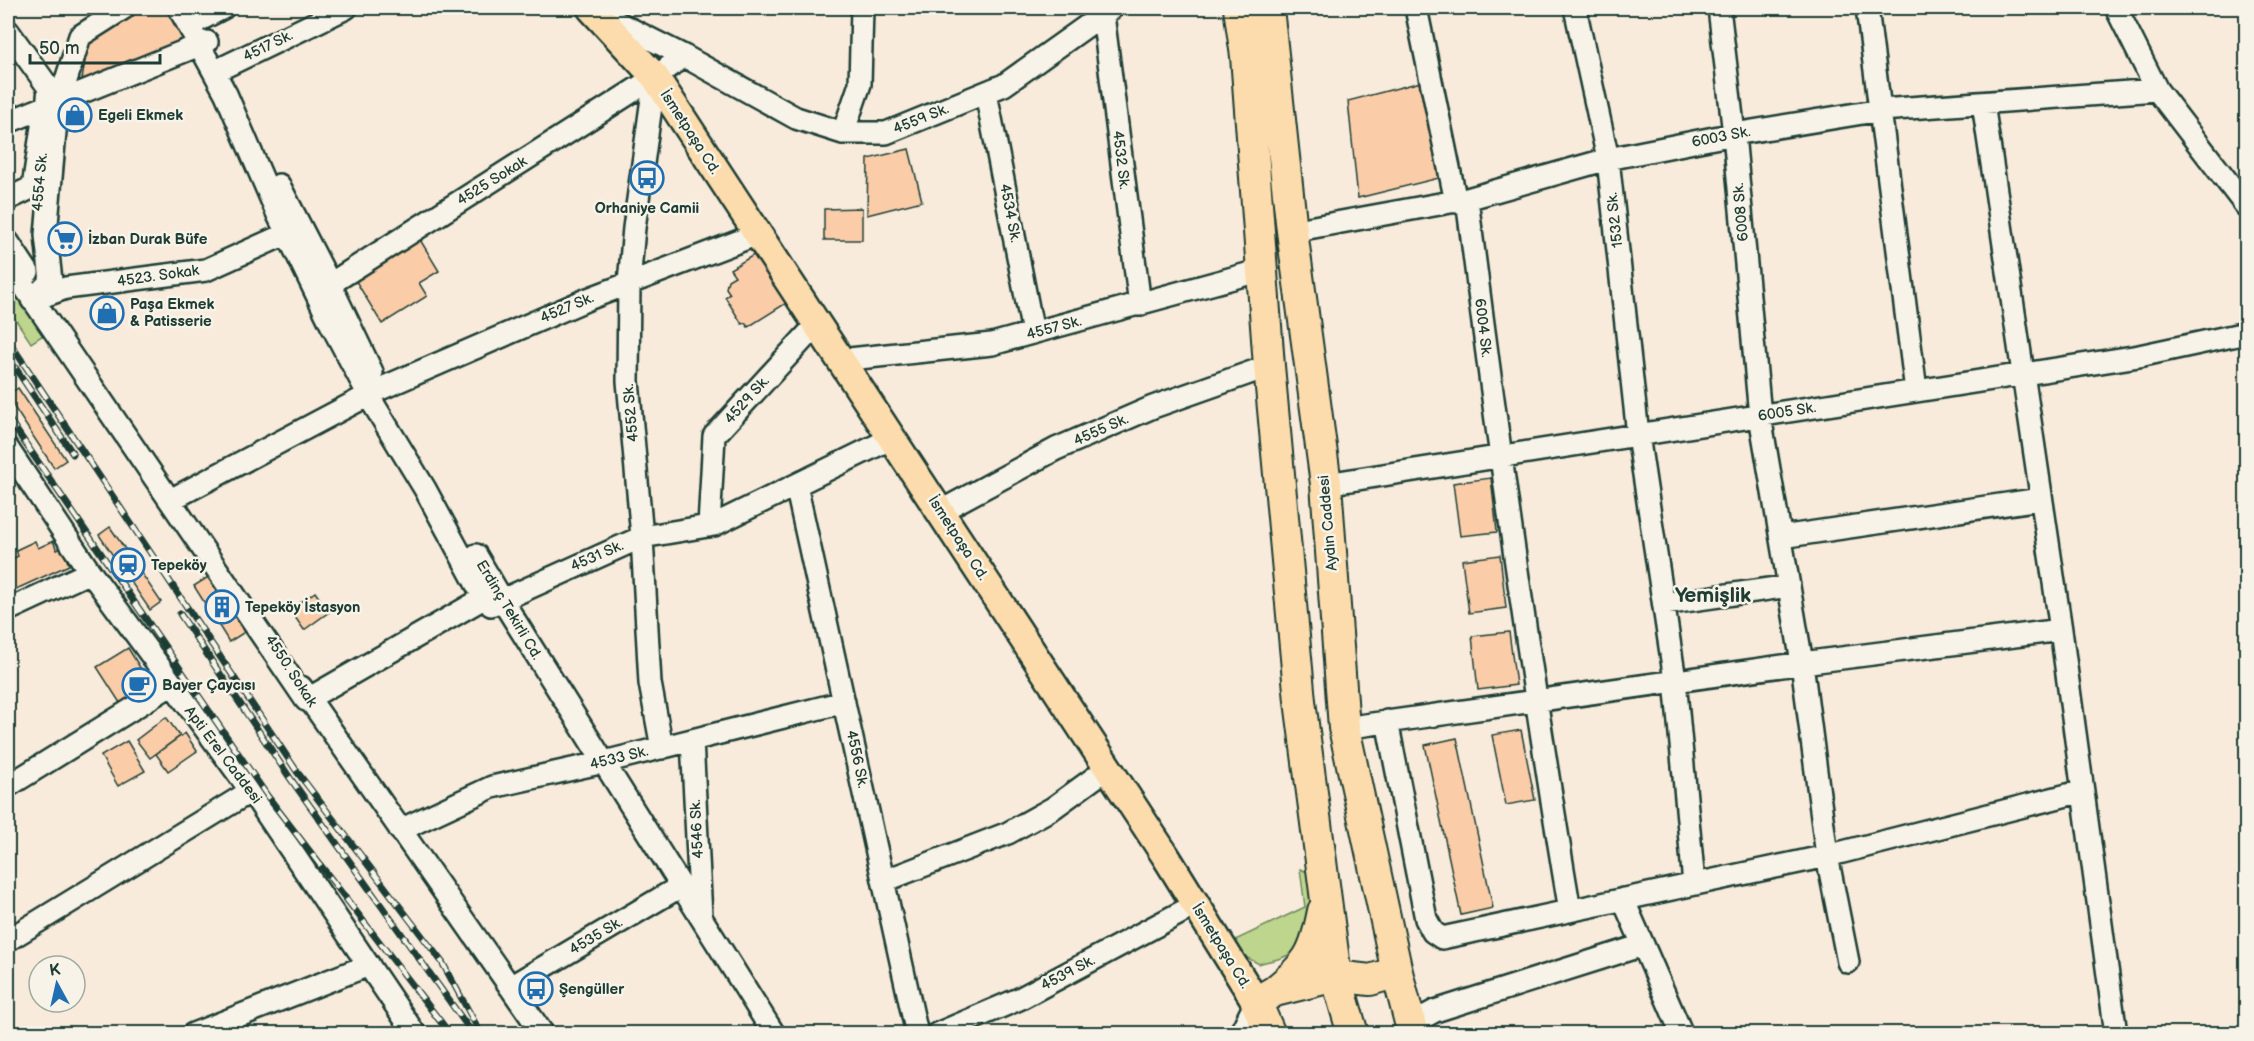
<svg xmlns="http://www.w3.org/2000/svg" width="2254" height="1041" viewBox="0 0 2254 1041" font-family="'Balsamiq Sans',sans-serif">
	<rect width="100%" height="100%" fill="#f8ebdb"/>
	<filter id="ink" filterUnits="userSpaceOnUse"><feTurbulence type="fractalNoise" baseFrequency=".0167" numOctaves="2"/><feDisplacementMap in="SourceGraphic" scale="12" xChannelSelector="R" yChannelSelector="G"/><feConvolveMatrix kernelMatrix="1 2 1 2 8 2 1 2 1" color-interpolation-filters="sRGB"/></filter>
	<g filter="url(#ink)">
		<path fill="#bdd58c" stroke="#6e8960" stroke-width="1.5" d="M8,266L51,330L31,343L8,308Z
			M1300,869L1307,872C1310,900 1319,942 1286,956C1278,960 1268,961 1259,964L1240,954L1231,942L1305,907Z"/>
		<path fill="#facda8" stroke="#1f3d34" stroke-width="1.5" d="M134,8H174L187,40L82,80L88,41Z
			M1421,82L1443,177L1358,198L1348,101Z
			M909,149L922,201L867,215L868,159Z
			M862,208V240H824V209Z
			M419,238L439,271L419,283L427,296L382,324L354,278Z
			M757,253L788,302L748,327L745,323L742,324L725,297L730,294L726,288L728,280L735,276L730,269Z
			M18,388L66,460L54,468L8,398V395Z
			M1491,478L1497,532L1460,536L1453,483Z
			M110,527L161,602L150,610L99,535Z
			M35,541L38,548L53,541L57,550L62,548L69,565L14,590L8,577L12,574L8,561L18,556L16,550Z
			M1500,555L1506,608L1469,613L1462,560Z
			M216,572L251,628L229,642L194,586Z
			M315,592L329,612L304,630L290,610Z
			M1509,632L1516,685L1478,690L1472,636Z
			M128,648L152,687L122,706L97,667Z
			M166,717L180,736L150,758L136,740Z
			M1521,730L1535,800L1506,805L1492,735Z
			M185,733L197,751L168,771L156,754Z
			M1457,738L1493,908L1461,915L1425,745Z
			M127,741L145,771L118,786L101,756Z"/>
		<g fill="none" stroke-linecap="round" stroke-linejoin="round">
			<defs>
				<path id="minor" d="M1416,8L1456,202
					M1575,8L1608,159L1638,435L1675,680L1694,884
					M1719,8L1734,134L1760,416L1802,663L1827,856L1848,962
					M1867,8L1916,391
					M2116,8L2157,90L2246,206
					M601,14L684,56L796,118L843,133H886L1004,85L1112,8
					M1103,15L1140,305
					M196,22L223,8
					M8,31L49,88L46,116
					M222,68L346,8
					M655,77L634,228L629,283L628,381L642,537L650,683L662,748
					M986,93L1033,333
					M1983,103L2061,630L2116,1034
					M8,122L207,42
					M843,133L860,84L862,8
					M279,185L330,284L372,372
					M8,199L33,187L43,120
					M1467,199C1497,437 1530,674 1570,911
					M1292,231L1467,199L1608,159L1734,134L1881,110L2157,90
					M8,242L28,272
					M8,263L306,700L484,598L425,489L374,405L332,326L279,217L226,94L179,8
					M330,284L655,77L684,56
					M44,296L66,288L206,270L299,228
					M32,300L51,281L46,235L57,109L80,36L124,8
					M840,360L992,344L1262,270
					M8,449L90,572L251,791L415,1034
					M1326,484L2139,356L2246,333
					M796,485L917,1034
					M176,497L380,389L588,299L758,234
					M941,511L1056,449L1153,407L1269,366
					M709,526L714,436L817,324
					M1781,537L2041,499
					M476,555L507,608L774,1034
					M1664,604L1789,586
					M491,605L642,537L714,525L892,438
					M8,610L90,572
					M301,687L543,1034
					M1387,721L1426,919L1433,932L1442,938L1827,856L2083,791
					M1344,728L1810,662L2061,630
					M692,740L701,916
					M8,786L171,685
					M400,830L492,787L604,762L844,702
					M884,881L1008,833L1053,808L1108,768
					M1623,899L1682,1034
					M8,940L251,791
					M510,987L681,886
					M1411,1024L1435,1011L1643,945
					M193,1034L369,965
					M937,1034L1019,999L1195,905
					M1240,1034L1256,1002"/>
				<path id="major" d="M591,8L655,77L1165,855L1256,1002"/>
				<path id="highway" d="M1239,8L1246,56L1269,366L1300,701L1336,976L1353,1034
					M1268,8L1292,231L1326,484L1344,728L1397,972L1413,1034
					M1276,990C1309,963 1315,953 1323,911
					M1270,1034L1256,1002L1275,991L1336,976L1370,980L1397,972"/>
			</defs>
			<use href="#minor" stroke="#1f3d34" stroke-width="26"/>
			<use href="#major" stroke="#1f3d34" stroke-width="32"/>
			<use href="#highway" stroke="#1f3d34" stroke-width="34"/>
			<use href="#minor" stroke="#f7f3e8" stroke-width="21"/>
			<use href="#major" stroke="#fcdcac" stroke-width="27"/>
			<use href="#highway" stroke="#fcdcac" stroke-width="30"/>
			<defs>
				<path id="rail" d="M8,340L298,773L442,962L481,1034
					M8,357L73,454
					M8,418L268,797L450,1034
					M180,614L290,778L473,1034"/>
			</defs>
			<use href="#rail" stroke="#1f3d34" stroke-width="7"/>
			<use href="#rail" stroke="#f7f3e8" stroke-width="4.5" stroke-dasharray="14" stroke-linecap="butt"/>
		</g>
	</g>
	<defs>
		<symbol id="shop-ring" viewBox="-11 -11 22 22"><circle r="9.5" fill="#f7f3e8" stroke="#1f6fb2" stroke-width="1.5"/><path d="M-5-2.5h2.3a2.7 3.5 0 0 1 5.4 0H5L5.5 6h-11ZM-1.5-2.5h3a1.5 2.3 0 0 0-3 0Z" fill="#1f6fb2"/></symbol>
		<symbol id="bus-ring" viewBox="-11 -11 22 22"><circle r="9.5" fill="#f7f3e8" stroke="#1f6fb2" stroke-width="1.5"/><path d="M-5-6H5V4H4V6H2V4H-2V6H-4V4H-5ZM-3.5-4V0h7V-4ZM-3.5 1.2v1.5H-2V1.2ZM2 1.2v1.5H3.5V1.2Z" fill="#1f6fb2"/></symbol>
		<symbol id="supermarket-ring" viewBox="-11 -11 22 22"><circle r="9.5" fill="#f7f3e8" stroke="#1f6fb2" stroke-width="1.5"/><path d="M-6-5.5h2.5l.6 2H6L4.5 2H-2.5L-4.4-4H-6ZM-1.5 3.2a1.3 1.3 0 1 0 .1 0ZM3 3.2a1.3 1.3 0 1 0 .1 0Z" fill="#1f6fb2"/></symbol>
		<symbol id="station-ring" viewBox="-11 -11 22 22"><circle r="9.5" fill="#f7f3e8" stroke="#1f6fb2" stroke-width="1.5"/><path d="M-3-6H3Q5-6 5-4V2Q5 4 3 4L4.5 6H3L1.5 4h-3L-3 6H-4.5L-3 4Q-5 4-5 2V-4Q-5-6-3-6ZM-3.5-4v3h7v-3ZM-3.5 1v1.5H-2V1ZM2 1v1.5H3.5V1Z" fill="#1f6fb2"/></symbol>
		<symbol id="building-ring" viewBox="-11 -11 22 22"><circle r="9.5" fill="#f7f3e8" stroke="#1f6fb2" stroke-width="1.5"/><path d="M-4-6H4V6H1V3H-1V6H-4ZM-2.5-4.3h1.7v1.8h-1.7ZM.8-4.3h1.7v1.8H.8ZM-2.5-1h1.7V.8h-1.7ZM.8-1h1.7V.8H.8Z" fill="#1f6fb2"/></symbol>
		<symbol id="cafe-ring" viewBox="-11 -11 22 22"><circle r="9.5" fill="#f7f3e8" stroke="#1f6fb2" stroke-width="1.5"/><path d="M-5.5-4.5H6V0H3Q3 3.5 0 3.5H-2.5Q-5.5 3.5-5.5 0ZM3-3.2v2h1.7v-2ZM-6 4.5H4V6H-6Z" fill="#1f6fb2"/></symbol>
	</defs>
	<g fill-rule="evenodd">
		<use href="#shop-ring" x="56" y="96" width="38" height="38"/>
		<use href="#bus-ring" x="628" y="159" width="38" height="38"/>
		<use href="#supermarket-ring" x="46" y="220" width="38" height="38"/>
		<use href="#shop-ring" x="88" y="294" width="38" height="38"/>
		<use href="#station-ring" x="109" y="546" width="38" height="38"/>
		<use href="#building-ring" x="203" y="588" width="38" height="38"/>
		<use href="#cafe-ring" x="120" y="666" width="38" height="38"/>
		<use href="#bus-ring" x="517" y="970" width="38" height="38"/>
	</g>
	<g text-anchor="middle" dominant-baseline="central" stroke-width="5" stroke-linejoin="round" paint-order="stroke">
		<g font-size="15" fill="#1f3d34" stroke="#f7f3e8">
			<text transform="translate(268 46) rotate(-26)">4517 Sk.</text>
			<text transform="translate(921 119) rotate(-22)">4559 Sk.</text>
			<text transform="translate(690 132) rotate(57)">İsmetpaşa Cd.</text>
			<text transform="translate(1721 137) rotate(-11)">6003 Sk.</text>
			<text transform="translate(1121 160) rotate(83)">4532 Sk.</text>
			<text transform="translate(492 181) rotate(-32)">4525 Sokak</text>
			<text transform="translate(40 182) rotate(-85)">4554 Sk.</text>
			<text transform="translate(1741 212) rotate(-95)">6008 Sk.</text>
			<text transform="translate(1010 213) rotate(79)">4534 Sk.</text>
			<text transform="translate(1615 220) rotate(-96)">1532 Sk.</text>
			<text transform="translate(158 276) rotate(-8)">4523. Sokak</text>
			<text transform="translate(567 308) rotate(-23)">4527 Sk.</text>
			<text transform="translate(1054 328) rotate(-15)">4557 Sk.</text>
			<text transform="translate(1483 328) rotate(83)">6004 Sk.</text>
			<text transform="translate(747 400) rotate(-48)">4529 Sk.</text>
			<text transform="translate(1787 412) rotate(-9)">6005 Sk.</text>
			<text transform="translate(631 413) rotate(-95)">4552 Sk.</text>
			<text transform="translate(1101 430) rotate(-24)">4555 Sk.</text>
			<text transform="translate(1328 523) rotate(-95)">Aydın Caddesi</text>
			<text transform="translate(958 538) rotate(57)">İsmetpaşa Cd.</text>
			<text transform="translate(597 556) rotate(-24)">4531 Sk.</text>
			<text transform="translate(509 610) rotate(59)">Erdinç Tekirli Cd.</text>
			<text transform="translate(291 671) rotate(57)">4550. Sokak</text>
			<text transform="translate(223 755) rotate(53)">Apti Erel Caddesi</text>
			<text transform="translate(619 758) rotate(-14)">4533 Sk.</text>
			<text transform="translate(857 759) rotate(78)">4556 Sk.</text>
			<text transform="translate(697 829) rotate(-93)">4546 Sk.</text>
			<text transform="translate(596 936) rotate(-31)">4535 Sk.</text>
			<text transform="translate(1221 946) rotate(58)">İsmetpaşa Cd.</text>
			<text transform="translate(1068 973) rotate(-28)">4539 Sk.</text>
		</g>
		<g font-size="15" font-weight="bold" fill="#1f3d34" stroke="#f7f3e8" text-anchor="start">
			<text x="98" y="115">Egeli Ekmek</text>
			<text x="647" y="208" text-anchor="middle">Orhaniye Camii</text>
			<text x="88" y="239">İzban Durak Büfe</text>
			<text x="130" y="304">Paşa Ekmek<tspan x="130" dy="17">&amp; Patisserie</tspan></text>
			<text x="151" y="565">Tepeköy</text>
			<text x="245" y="607">Tepeköy İstasyon</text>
			<text x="162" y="685">Bayer Çaycısı</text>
			<text x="559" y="989">Şengüller</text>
		</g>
		<g font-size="21" font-weight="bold" fill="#1f3d34" stroke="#f7f3e8">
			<text x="1713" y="595">Yemişlik</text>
		</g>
	</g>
	<rect width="2254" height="1041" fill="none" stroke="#f7f3e8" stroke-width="30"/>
	<rect x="15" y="15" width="2224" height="1011" fill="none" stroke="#1f3d34" stroke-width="2" filter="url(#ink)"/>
	<g transform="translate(57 984) rotate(352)"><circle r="28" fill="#f7f3e8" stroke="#a1aaa0" stroke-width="1.5"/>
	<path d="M0-4.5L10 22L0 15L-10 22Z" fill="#1f6fb2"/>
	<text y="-9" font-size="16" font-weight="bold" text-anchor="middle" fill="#1f3d34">K</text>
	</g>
	<path d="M30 54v9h130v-9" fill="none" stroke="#1f3d34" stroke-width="3"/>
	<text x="39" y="54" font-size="18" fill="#1f3d34" stroke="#f7f3e8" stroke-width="4.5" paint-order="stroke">50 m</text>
</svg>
